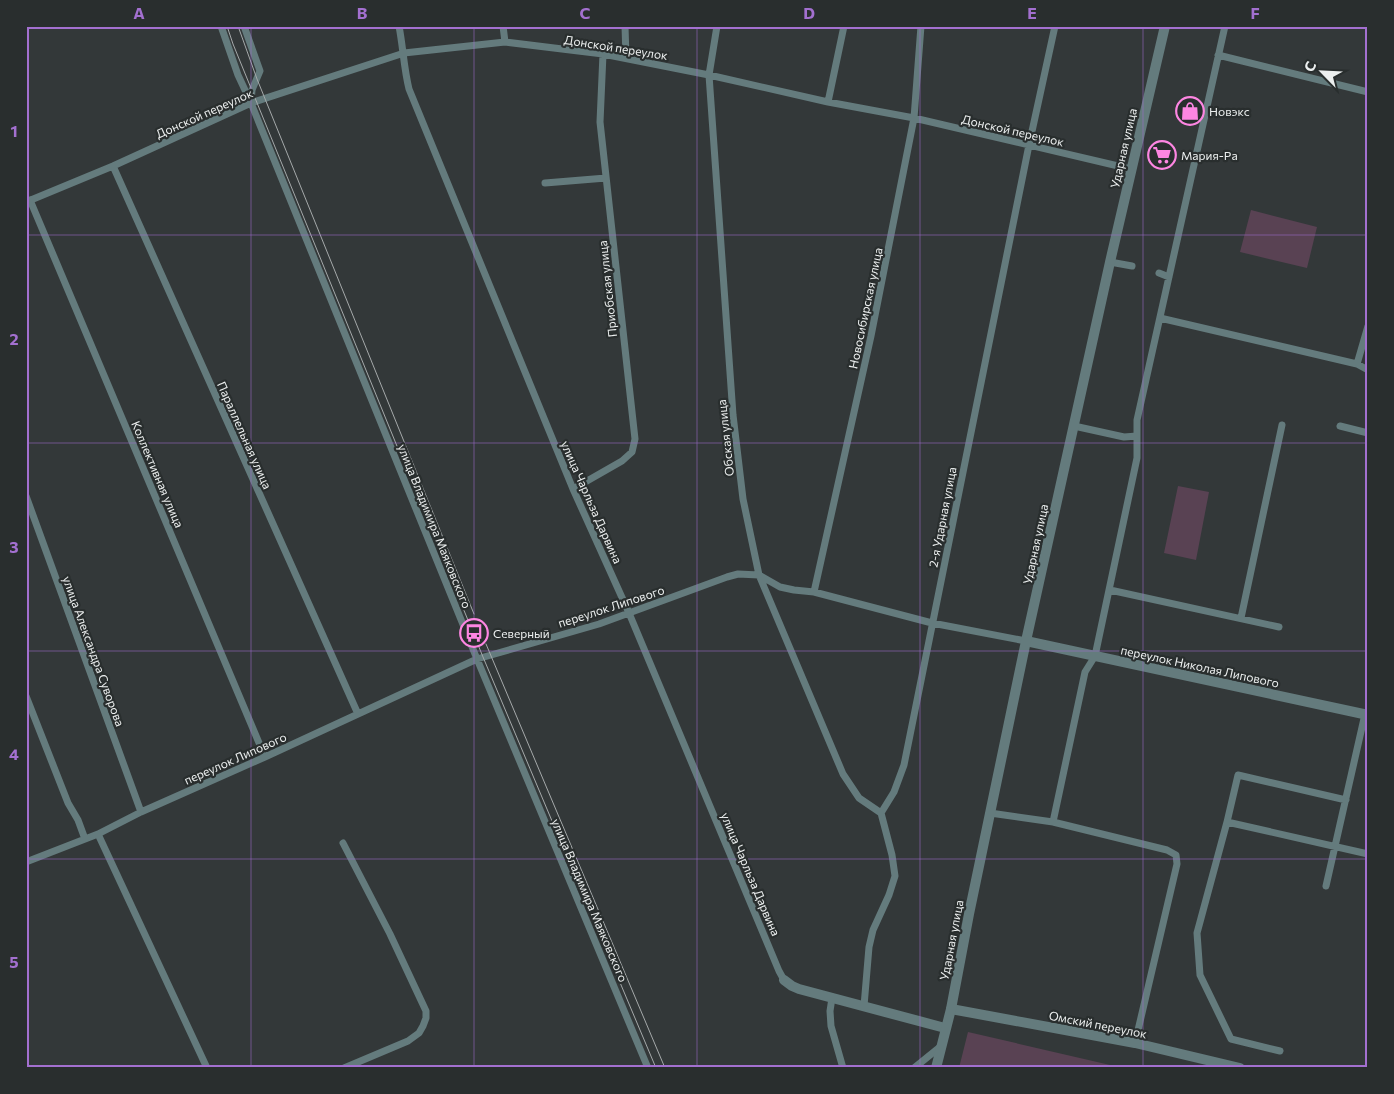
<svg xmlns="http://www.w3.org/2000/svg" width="1394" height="1094" viewBox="0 0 1394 1094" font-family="Commissioner,sans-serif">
	<rect width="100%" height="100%" fill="#333839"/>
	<path fill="#594253" d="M1251,210L1317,227L1307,268L1240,252Z
		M1178,486L1209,492L1196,560L1164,553Z
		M968,1032L1123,1068H959Z"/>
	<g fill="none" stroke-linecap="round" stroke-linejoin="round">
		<path stroke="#647b7d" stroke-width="7" d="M221,26L238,75L251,103
			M244,26L260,71L252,90L251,103L477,659L648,1068
			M399,26C403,47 404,69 409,89L573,489L629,613L779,971L784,980
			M503,26L505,42
			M625,26L626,58
			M717,26L709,75L733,415L743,499L759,575L843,774L859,798L881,813
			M1218,55L1368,92
			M828,102L844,26
			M113,166L358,714
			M545,183L606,178
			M30,200L265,757
			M26,202L113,166L251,103L404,53L505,42L603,54L709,75L828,102L914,118L1131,169
			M1110,262L1132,266
			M1159,273L1169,277
			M1160,318L1357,364L1368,370
			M1357,364L1368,326
			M1074,426L1124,437L1137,436
			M1340,426L1368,433
			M573,489L622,461L632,452L635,439L600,122L603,54
			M26,496L141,812
			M1110,590L1279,627
			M814,592L871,336L914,118L921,26
			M1241,618L1282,425
			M26,696L68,803L78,820L85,839
			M990,813L1053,822L1085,672L1095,656L1137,458V420L1225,26
			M1053,822L1167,850L1176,855L1177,864L1135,1043
			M1227,822L1238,775L1346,800
			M98,834L207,1068
			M343,843L390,934L426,1011V1018L423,1026L419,1033L408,1041L344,1068
			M26,862L98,834L141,812L265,757L477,659L599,624L727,577L738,574L759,575L780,587L794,590L814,592L932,623L1026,641
			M1326,886L1365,714
			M832,998L830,1011L831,1026L843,1068
			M864,1006L869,947L873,930L889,895L895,876L892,855L881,813L894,792L904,765L1029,145L1055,26
			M1280,1051L1231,1039L1200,975L1197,933L1227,822L1368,854
			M914,1068L940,1047"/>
		<path stroke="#647b7d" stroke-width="10" d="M1026,641L1368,715
			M784,980L792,986L799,989L945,1028
			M951,1009L1135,1043L1240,1068"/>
		<path stroke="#647b7d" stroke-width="10" d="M936,1068L951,1009L969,914L1026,641L1110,262L1165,26"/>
		<path stroke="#a5a9aa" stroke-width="1" d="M227,26L233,44L483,657L656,1068
			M238,26L257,79L474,614
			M486,644L665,1068"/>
	</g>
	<path fill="none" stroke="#a370d0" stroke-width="1" stroke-opacity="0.55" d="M251,26V1068M474,26V1068M697,26V1068M920,26V1068M1143,26V1068M26,235H1368M26,443H1368M26,651H1368M26,859H1368"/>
	<defs>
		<symbol id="shop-ring" viewBox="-11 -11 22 22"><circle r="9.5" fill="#292e2e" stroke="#fd86e2" stroke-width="1.5"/><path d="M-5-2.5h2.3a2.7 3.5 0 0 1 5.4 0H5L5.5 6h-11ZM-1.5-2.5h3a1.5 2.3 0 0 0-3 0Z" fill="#fd86e2"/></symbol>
		<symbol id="supermarket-ring" viewBox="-11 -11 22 22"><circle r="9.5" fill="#292e2e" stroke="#fd86e2" stroke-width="1.5"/><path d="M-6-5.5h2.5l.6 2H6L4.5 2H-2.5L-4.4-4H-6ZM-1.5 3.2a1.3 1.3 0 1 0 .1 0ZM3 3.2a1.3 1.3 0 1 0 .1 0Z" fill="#fd86e2"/></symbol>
		<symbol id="bus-ring" viewBox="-11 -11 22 22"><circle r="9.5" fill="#292e2e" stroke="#fd86e2" stroke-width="1.5"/><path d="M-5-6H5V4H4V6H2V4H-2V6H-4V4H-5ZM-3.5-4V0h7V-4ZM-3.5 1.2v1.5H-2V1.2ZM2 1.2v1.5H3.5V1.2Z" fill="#fd86e2"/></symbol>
	</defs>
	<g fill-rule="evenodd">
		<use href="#shop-ring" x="1174" y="95" width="32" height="32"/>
		<use href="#supermarket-ring" x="1146" y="139" width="32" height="32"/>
		<use href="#bus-ring" x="458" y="617" width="32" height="32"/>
	</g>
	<g text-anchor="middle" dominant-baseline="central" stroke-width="4.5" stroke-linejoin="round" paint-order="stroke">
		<g font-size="12" fill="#ecefef" stroke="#292e2e">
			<text transform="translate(616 47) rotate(9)">Донской переулок</text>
			<text transform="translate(204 113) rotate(-24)">Донской переулок</text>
			<text transform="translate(1013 130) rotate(13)">Донской переулок</text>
			<text transform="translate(1123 148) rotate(-77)">Ударная улица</text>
			<text transform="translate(607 289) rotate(-96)">Приобская улица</text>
			<text transform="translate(865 308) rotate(-78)">Новосибирская улица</text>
			<text transform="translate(245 435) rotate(66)">Параллельная улица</text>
			<text transform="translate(725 438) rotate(-96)">Обская улица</text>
			<text transform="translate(158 474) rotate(67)">Коллективная улица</text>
			<text transform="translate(592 502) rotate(66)">улица Чарльза Дарвина</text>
			<text transform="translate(942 517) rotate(-79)">2-я Ударная улица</text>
			<text transform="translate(435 526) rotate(68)">улица Владимира Маяковского</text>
			<text transform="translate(1035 544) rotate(-78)">Ударная улица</text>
			<text transform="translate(611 606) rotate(-18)">переулок Липового</text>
			<text transform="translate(94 651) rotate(70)">улица Александра Суворова</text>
			<text transform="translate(1200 666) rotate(12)">переулок Николая Липового</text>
			<text transform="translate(235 758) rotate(-24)">переулок Липового</text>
			<text transform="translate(751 874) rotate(67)">улица Чарльза Дарвина</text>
			<text transform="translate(590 900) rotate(67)">улица Владимира Маяковского</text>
			<text transform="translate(951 940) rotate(-79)">Ударная улица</text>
			<text transform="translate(1098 1024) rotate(11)">Омский переулок</text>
		</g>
		<g font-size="12" fill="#ecefef" stroke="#292e2e" text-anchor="start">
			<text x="1209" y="111">Новэкс</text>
			<text x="1181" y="155">Мария-Ра</text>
			<text x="493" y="633">Северный</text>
		</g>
	</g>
	<rect width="1394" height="1094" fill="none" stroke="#292e2e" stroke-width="55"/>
	<g transform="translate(1322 72) rotate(294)" stroke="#292e2e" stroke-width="4" paint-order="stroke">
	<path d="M0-4L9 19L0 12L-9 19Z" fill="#ecefef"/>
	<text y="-8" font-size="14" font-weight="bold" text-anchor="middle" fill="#ecefef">С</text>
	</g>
	<rect x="28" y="28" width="1338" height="1038" fill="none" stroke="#a370d0" stroke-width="2"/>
	<g font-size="16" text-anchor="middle" font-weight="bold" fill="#a370d0">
		<text x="139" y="19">A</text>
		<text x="362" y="19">B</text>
		<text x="585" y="19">C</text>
		<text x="809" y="19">D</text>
		<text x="1032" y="19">E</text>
		<text x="1255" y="19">F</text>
		<text x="14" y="137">1</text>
		<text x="14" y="345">2</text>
		<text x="14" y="553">3</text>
		<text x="14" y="760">4</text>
		<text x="14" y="968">5</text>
	</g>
</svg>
